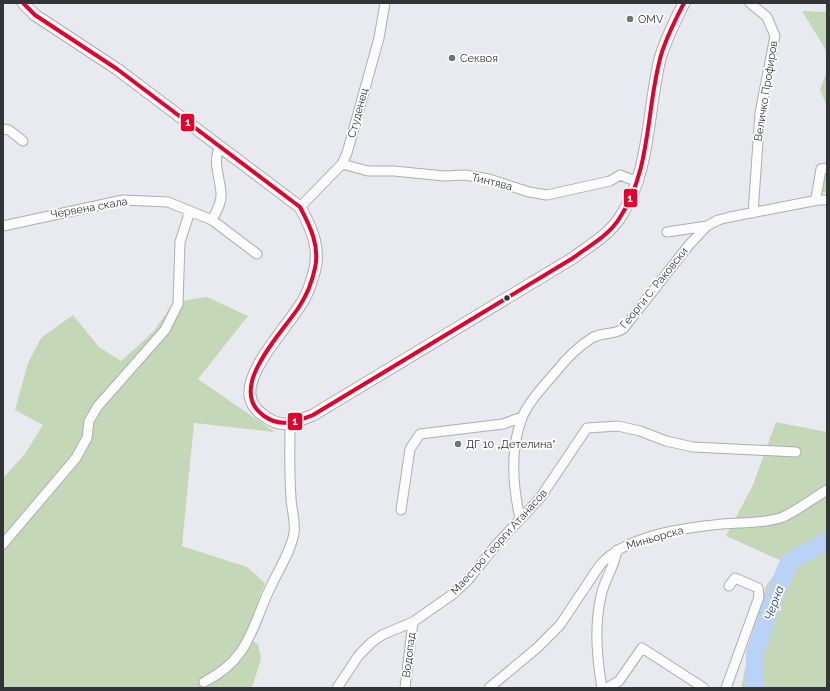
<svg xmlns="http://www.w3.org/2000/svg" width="830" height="691" viewBox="0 0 830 691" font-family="Raleway,sans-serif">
  <rect width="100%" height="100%" fill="#e9eaef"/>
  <path fill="#c4d8b8" d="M802,11l25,1v40z
    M827,71v35l-7,-16z
    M825,170h2v22h-6z
    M207,297l41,19 -50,63 77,53 -81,-9 -12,123 65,21 18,16 -20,54 13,7 3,15 -9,29h-249v-210l21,-23 19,-30 -28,-15 13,-47 13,-25 32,-23 26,32 22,14 33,-30 20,-29z
    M776,422l51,10v256h-86l13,-60 12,-42 18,-24 -58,-26 27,-51z"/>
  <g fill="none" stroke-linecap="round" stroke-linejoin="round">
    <path stroke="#b9d2f5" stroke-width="18" d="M755,688v-35l17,-51 17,-40 38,-21"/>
    <defs>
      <path id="minor" d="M750,3l17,14 8,19 -15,77 -7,100
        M3,129l6,1 14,11
        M342,164l26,7h26l50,5 21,-1 24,4 40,13 18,3 63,-14 10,-6 18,7
        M827,168l-6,1 -5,29 2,2h9
        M300,207l42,-43 5,-11 32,-115 6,-35
        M212,220c4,-8 10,-17 9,-27 -1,-16 -9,-32 -1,-47
        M3,226l120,-26 45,2 44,18 45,34
        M667,232l40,-6
        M401,510l9,-61 10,-15 83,-10 19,-7
        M520,518c-7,-31 -10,-69 2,-100 5,-14 22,-33 32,-44 11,-14 23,-27 38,-36 10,-6 21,-3 31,-9l66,-84 18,-19 11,-6 12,-3 88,-17
        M3,544l73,-86 11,-20 2,-17 9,-15 67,-76 13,-26 2,-62 10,-31
        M204,682c46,-23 47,-54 67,-96 8,-17 20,-35 23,-53 2,-13 -3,-23 -3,-36 -2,-24 -1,-49 -1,-73
        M337,688l22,-33 13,-13 10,-7 31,-13 40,-28 15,-14 28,-35 44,-47 47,-70 31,-2 22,5 26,10 27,6 103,5
        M405,688l8,-66
        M489,688l48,-40 23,-23 40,-60c26,-30 84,-37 122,-41 19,-2 39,0 58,-6 11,-3 35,-21 47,-28
        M602,688c-5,-30 -8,-61 -1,-92 3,-16 14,-30 16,-46
        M607,688l12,-7 23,-33 62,40
        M726,688l33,-91 -1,-9 -23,-10 -6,8"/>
      <path id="tertiary" d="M23,3l12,12 82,54 183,138c12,22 22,43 13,69 -2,7 -5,16 -9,23 -13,24 -57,68 -54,96 1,9 7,16 13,20 19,15 30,8 50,0l260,-157c16,-12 35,-23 46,-39 32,-47 28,-107 41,-160 5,-19 15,-38 24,-56"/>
    </defs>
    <use href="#minor" stroke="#adaeb1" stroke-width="11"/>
    <use href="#tertiary" stroke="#adaeb1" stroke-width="13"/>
    <use href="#minor" stroke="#fcfcfd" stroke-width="9"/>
    <use href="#tertiary" stroke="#fcfcfd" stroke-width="11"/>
    <defs>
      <path id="bus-1" d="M23,3l12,12 82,54 183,138c10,19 20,39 15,61 -3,14 -8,27 -16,39 -17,26 -74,82 -35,109 17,12 31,6 49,-1l260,-157c16,-12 35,-22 46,-39 32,-48 27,-107 41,-160 5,-20 15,-38 24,-56"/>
    </defs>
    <use href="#bus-1" stroke="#fff" stroke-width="7"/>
    <use href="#bus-1" stroke="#e4002b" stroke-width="4"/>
  </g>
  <g fill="#737478" stroke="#fff" stroke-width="1.5">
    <circle cx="630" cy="19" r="4"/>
    <circle cx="452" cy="58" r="4"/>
    <circle cx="458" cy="444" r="4"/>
  </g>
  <circle fill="#333438" stroke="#fff" stroke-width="1.5" cx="507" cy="298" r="3.5"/>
  <g text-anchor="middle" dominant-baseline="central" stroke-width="3.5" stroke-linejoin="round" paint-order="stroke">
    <g font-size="11" fill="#333438" stroke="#fff" text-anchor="start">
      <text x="638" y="19">OMV</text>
      <text x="460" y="58">Секвоя</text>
      <text x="466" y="444">ДГ 10 „Детелина“</text>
    </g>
    <g font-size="11" fill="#333438" stroke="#fff">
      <text transform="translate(766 91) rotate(-81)">Величко Профиров</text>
      <text transform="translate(358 113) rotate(-75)">Студенец</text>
      <text transform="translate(492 182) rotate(14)">Тинтява</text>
      <text transform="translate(89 208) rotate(-10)">Червена скала</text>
      <text transform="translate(654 288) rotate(-51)">Георги С. Раковски</text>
      <text transform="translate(655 538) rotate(-16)">Миньорска</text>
      <text transform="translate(499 542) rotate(-48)">Маестро Георги Атанасов</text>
      <text transform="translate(409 655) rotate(-83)">Водопад</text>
    </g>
    <g font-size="12" font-style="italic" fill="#173d6f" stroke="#fff">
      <text transform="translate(774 603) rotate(-70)">Черна</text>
    </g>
  </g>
  <g stroke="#fff" stroke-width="1.5">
    <rect x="180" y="113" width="15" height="19" rx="4" fill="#e4002b"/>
    <rect x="623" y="188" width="15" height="20" rx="4" fill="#e4002b"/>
    <rect x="287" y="412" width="16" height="19" rx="4" fill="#e4002b"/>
  </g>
  <g font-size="11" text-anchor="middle" font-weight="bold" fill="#fff">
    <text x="188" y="126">1</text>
    <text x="630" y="202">1</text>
    <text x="295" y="425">1</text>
  </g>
  <rect width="830" height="691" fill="none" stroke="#333438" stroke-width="8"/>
</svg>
